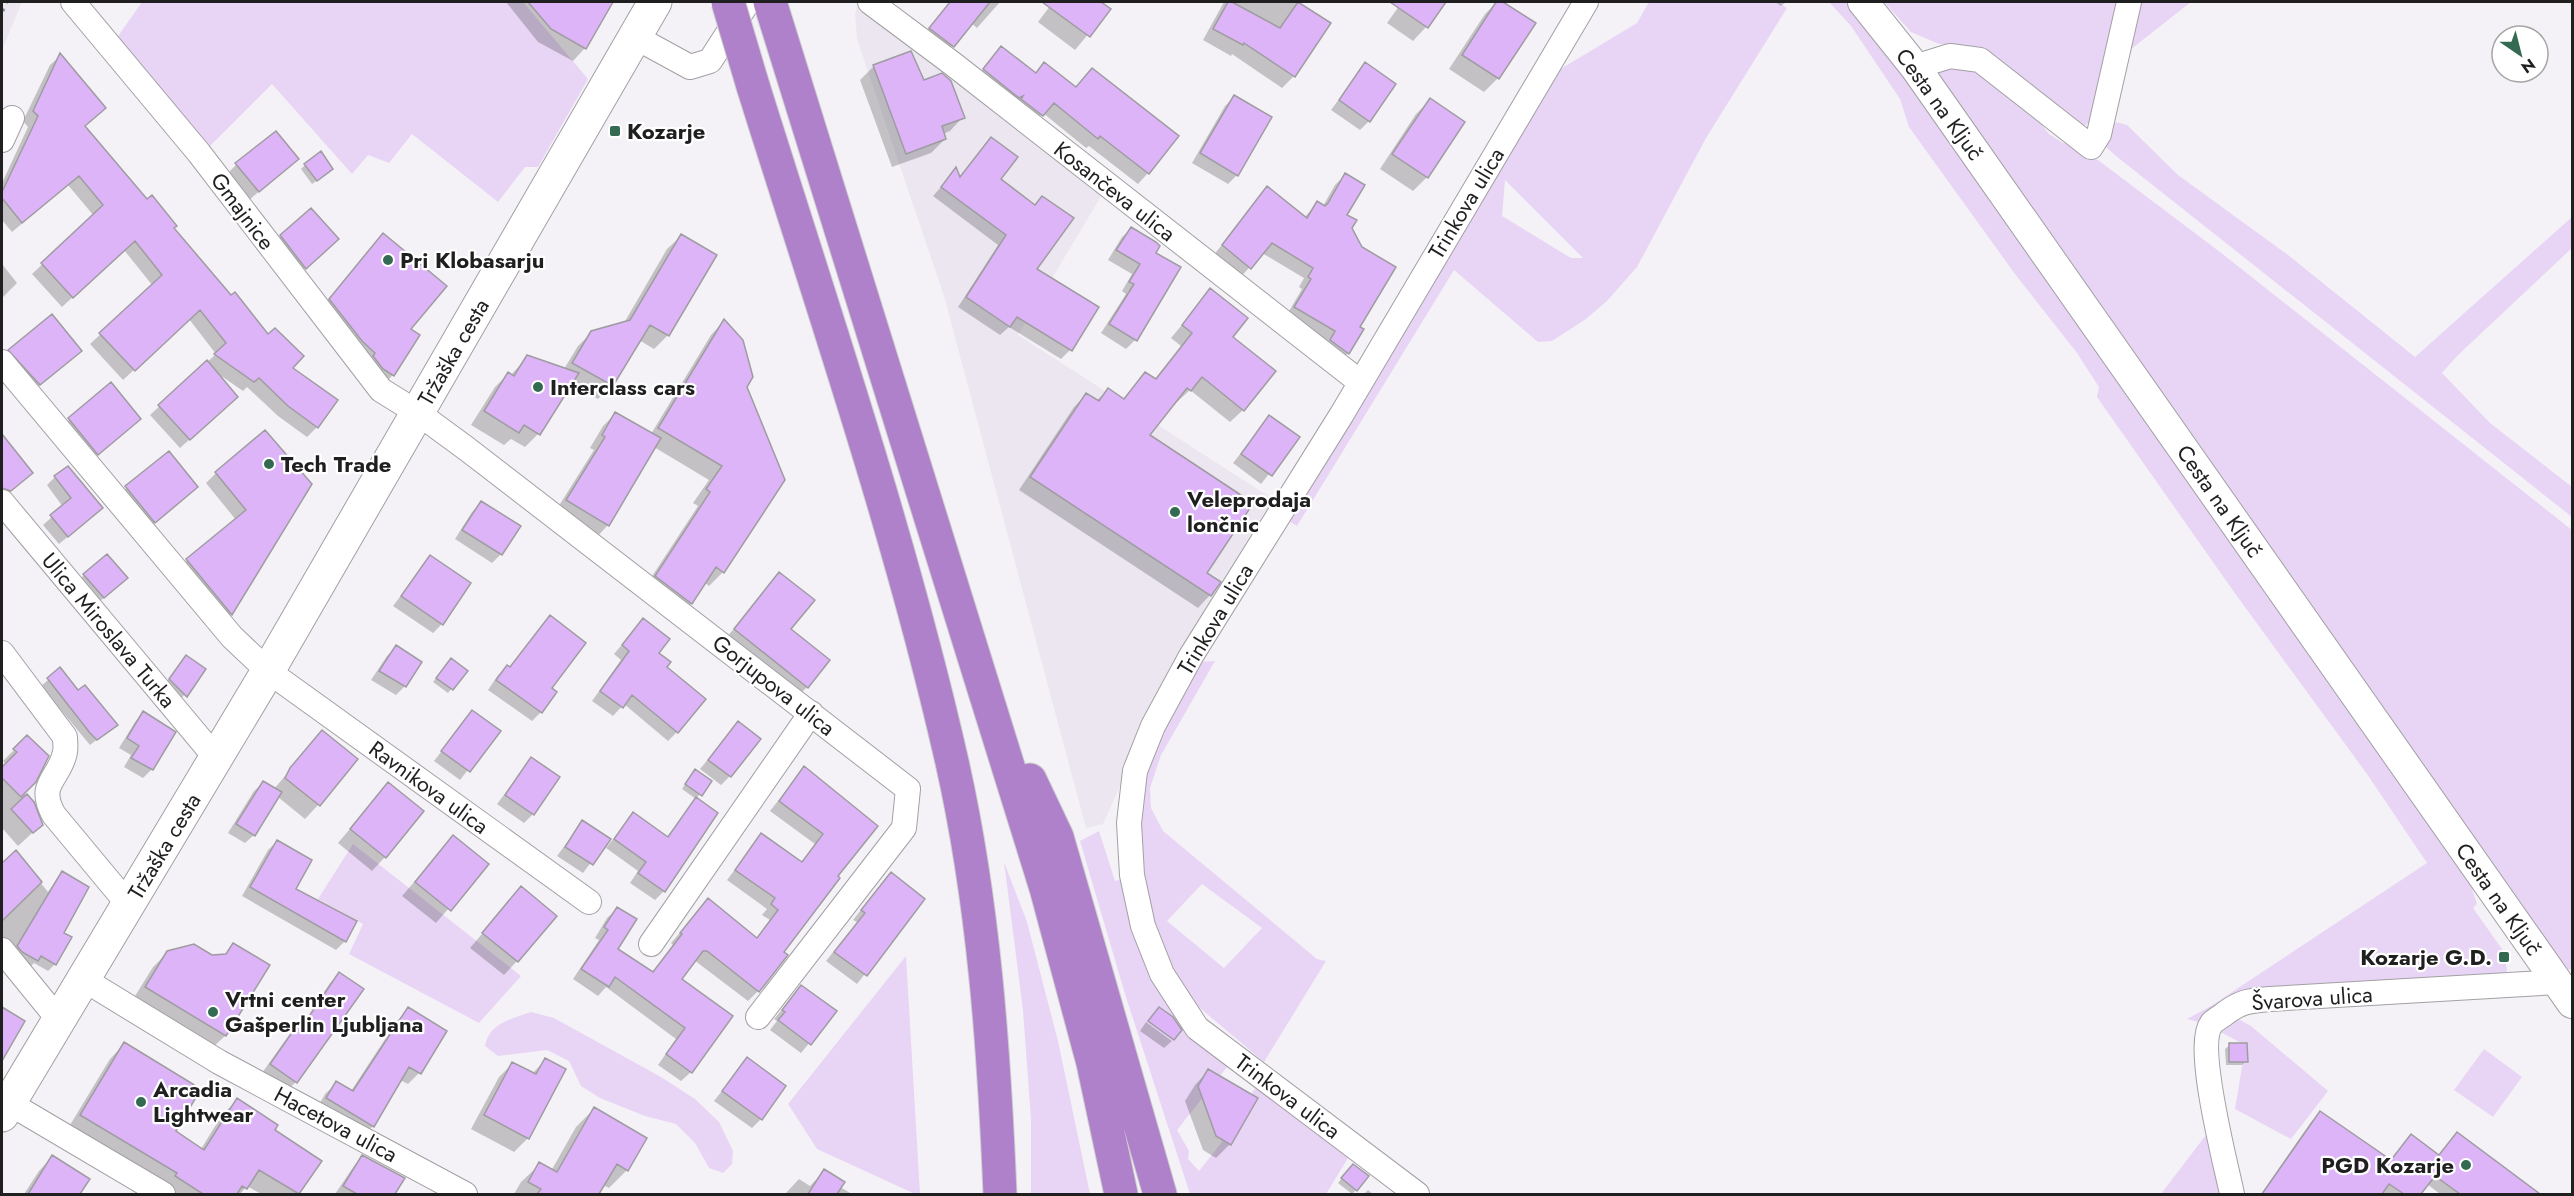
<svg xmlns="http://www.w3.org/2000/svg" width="2574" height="1196" viewBox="0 0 2574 1196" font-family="Jost,sans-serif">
  <rect width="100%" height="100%" fill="#f4f2f6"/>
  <path fill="#ece6f0" d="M2,2h20l-20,48z
    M858,2h5l240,191 -85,142 258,166 -120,206 -53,117 -17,4 -142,-532 -87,-257 -2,-25z"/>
  <path fill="#e8d5f5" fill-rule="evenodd" d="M142,2h381l65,77 -50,88h-13l-27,35 -86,-68 -23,29 -21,-8 -16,19 -80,-90 -65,65 -91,-110z
    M1649,2h128l10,6 -81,130 -69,129 -30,34 -21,18 -34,22 -14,1 -84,-72 -157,256 -10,-6 267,-447 83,-50zM1505,180l78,78h-12l-69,-42z
    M1829,2h18l83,109 541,775 6,18 -4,4 31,44 3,19 -6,6 -161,12 -134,35 -19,-5 24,-13 216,-143 -60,-89 -133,-182 -137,-195 2,-10 -22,-34 -62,-79 -106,-147 -9,-28 -49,-73z
    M1884,2h233l-25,119 -13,8 -89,-70 -31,-14 -20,-1 -28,-12z
    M2133,2h58l-70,55z
    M1944,65l26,2 69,54 10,13 14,9 19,5 138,104 352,278v438l-3,2 -15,-15 -340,-489 -271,-383 -4,-10z
    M2116,122l11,3 51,50 110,80 127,102 157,-140v31l-115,108 -15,17 48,50 82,64v30l-456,-361 -10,-9 -3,-8z
    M1215,661l-54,94 -11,33 1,20 12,23 154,128 9,2 -62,101 -76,-64 -23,-34 -15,-43 -15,-103 9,-47 16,-39 39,-70zM1202,884l60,44 -38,40 -57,-47z
    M1099,831l16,50 10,-3 91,176 11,13 -50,63 12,21 -1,8 11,12 56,-71 -3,-8 8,-8 93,66 -27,44h-136l-65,-200 -45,-153z
    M353,844l168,132 -42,47 -130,-69 14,-30 -45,-25z
    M1004,862l23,60 31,119 32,153h-59v-74l-8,-110z
    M906,956l14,238h-5l-98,-45 -29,-45z
    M531,1012l23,6 107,59 34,22 24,23 14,29 -1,13 -9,9 -14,-5 -14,-25 -19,-19 -31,-8 -45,-18 -19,-12 -12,-25 -22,-11 -49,6 -13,-10c4,-23 26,-27 46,-34z
    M2233,1016l18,10 77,65 -37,48 -56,-30 8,-48 -2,-18 -22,-12z
    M2484,1049l38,28 -29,40 -39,-27z
    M2212,1127l13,67h-64z"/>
  <path fill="#0003" d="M506,2h105l-26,46 -12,13 -35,-19z
    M951,2h7l3,2 3,-2h36l-23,26 -6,-5 -27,32 -23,-18z
    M1053,2h46l10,7 -34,41 -37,-28z
    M1224,2h72l33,21 -35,53 -12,12 -50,-34 -1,2 -28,-16z
    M1402,2h43l-19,25 -13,14 -26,-18z
    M1497,2l37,21 -36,55 -14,14 -35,-23 36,-55z
    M1775,2h11l-5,4z
    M1001,48l34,26 10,-10 103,109 -10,11 -49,-38 -3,2 -43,-35 -12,13 -58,-45z
    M60,56l24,71 206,241 27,59 -10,10 -29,-21 -31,-29 -4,4 -26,-18 10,33 -47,42 -30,-33 66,-61 -27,-35 -66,61 -33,-36 63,-58 -29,-36 -62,57 -30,-33 62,-58 -26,-31 -56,47 -10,-12v-37l26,-56 -5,-6 27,-56z
    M1365,64l4,57 -9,9 -29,-20z
    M874,66l49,16 40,35 -13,14 -7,3 2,5 -14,14 -39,14 -32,-87z
    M1234,97l3,78 -9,9 -36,-21 33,-57z
    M1430,100l-3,77 -14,14 -33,-22 36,-55z
    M991,139l8,40 35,27 8,-8 -8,72 36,80 -9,9 -52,-32 -9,8 -42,-28 40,-62 -65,-49 23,-26 3,9z
    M297,159l-48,41 -21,-27 8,-8z
    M305,165l23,8 -16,11 -11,-15z
    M1345,175v40l6,12 7,100 -10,26 -10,10 -53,-45 17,-29 -3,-2 5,-9 -42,-25 -22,25 -27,-22 54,-68 37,30 13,-15 6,3 12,-21z
    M1131,229l23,24 -19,87 -9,9 -25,-16 25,-39 -4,-3 10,-17 -24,-14 14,-23z
    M281,236l47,12 -32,28 -24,-31z
    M681,236l-13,99 -14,14 -15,-9 -28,45 -13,14 -28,-16 -32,51 -13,13 -14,-8 -7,6 -33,-20 24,-38 13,-13 3,1 17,-19 36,13 14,-23 14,-14 32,-9 43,-74z
    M371,248l38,82 -16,45 -13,12 -63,-74z
    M2,264l15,19 -15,15z
    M1211,290l20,47 12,73 -13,12 -40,-32 -13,12 -2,-1 -27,35 57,137 14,9 -9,13 -12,13 -179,-118 55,-83 12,-12 10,6 12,-11 14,10 23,-26 9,6 27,-34 -10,-8z
    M724,321l21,66 -22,185 -14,14 -5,-4 -13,22 -14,13 -34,-27 55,-84 -5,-3 16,-23 -55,-33 -46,78 -12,13 -41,-26 39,-62 -4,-2 13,-22 13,-13 35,21 60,-99z
    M9,351l62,9 -41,33 -28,-34z
    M111,385l28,34 -51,43 -28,-34z
    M1269,417l29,20 -37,47 -28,-21z
    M6,442l25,31 -29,26v-53z
    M168,453l28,34 -51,44 -28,-35z
    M216,473l94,12 -79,129 -10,10 -45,-54 60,-50 -30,-37z
    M55,477l38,39 -34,28 -16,-19 20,-18 -16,-22z
    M481,503l20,51 -9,9 -37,-24 17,-27z
    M430,557l12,67 -9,9 -40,-27z
    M780,574l9,56 18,57 -14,14 -72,-57z
    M84,575l33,12 -23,19 -18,-22z
    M550,617v71l-9,24 -9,9 -44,-31 10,-15 9,-8 2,1z
    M643,620l22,48 12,64 -9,9 -44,-37 -11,12 -21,-15 29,-41 -7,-6z
    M396,647l24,15 -16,25 -8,8 -25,-15 16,-24z
    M186,657l18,12 -27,35 -16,-15z
    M447,664l19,7 -18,22 -15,-11z
    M60,670l18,23 38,32 -26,20 -49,-59z
    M472,712l26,19 -38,49 -26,-19z
    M143,713l31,19 -22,37 -9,9 -19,-11 7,-12 -12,-7 16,-26z
    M738,723l-8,53 -9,9 -21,-16z
    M322,732l34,27 -38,46 -13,14 -27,-22 -24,38 -9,8 -17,-10 26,-42 9,-8 11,6z
    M27,737l-4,55 10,11 9,21 -24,22 -16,-18v-59l4,-5 -3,-3z
    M531,759l2,55 -9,9 -27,-19z
    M804,768l31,109 -53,75 -24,39 -10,10 -54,-41 -14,20 11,92 -10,9 -23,-16 18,-26 -70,-52 -8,9 -25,-17 26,-39 -4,-2 12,-20 10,-9 -1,40 36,24 21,-28 -2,-2 37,-43 48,39 14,-19 -8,-5 5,-6 -40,-29 34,-45 40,28 14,-19 -45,-33z
    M691,775l19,6 -14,18 -32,92 -9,9 -25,-17 8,-12 -32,-23 27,-34 33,24 30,-39 -14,-10z
    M388,784l-3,73 -13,14 -34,-28z
    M582,822l26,18 -25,33 -26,-17z
    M453,837l34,27 -51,59 -34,-27z
    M277,841l17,48 51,52 -9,9 -94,-54 26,-46z
    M16,852l32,40 14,-19v61l-7,30 -7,7 -14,-8 -4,4 -28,-25v-77z
    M882,883l41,16 -66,85 -31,-23 31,-39 -4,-2z
    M521,888l-4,73 -13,14 -34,-27z
    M234,945l34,20 -43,71 -14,13 -79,-48 21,-34 14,-14 56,3z
    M339,974l-43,108 -9,8 -25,-17 27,-38 9,-9 2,2 30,-45z
    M801,987l34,25 -34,41 -31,-23 7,-9 -3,-2z
    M2,1009l21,12 -21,37z
    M408,1009l11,64 -11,11 -8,-4 -27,46 -11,11 -46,-27 9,-16 12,-11 14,8 46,-70z
    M1146,1022l26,19 -8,7 -24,-17z
    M124,1044l50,87 27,18 21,-34 15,-15 36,30 46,32 -22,32h-36l-14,-8 -7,8h-72l-101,-64 43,-71z
    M2230,1045l16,16 -4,4h-16l-1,-16z
    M747,1059l14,60 -9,9 -38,-27z
    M545,1060l-17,78 -14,14 -43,-23 28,-52 13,-13 20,10z
    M1208,1071l22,73 -14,14 -13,-8 -18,-49 10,-16z
    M594,1109l33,61 -18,18 -6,-3 -6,9h-83l7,-12 19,-18 11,7 25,-44z
    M2320,1113l70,48 21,-25 25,26 21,-28 74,60h-91l-13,-10 -8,10h-158l50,-72z
    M52,1157l36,22 -10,15h-54l15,-23z
    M363,1157l40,22 -10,15h-58l19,-28z
    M1349,1169l7,21 -4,4 -14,-11z
    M824,1171l16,16 12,7h-67l14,-15 11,7z
    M1368,1190l5,4h-9z"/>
  <path fill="#deb4f9" stroke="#9e9ca0" stroke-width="1.5" d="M528,2h85l-27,47 -35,-20z
    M950,2h40l-36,45 -25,-19z
    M1042,2h59l10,7 -21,28z
    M1228,2h4l48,26 18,-26 33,21 -36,54 -51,-34 -1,2 -30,-16z
    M1390,2h56l-18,26z
    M1496,2h7l33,21 -37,56 -37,-24z
    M1001,46l35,27 8,-11 32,25 16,-19 87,68 -30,38 -49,-38 -2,3 -44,-36 -11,13 -22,-17 2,-3 -4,2 -36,-29z
    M911,51l13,29 18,-7 9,8 14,37 -23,8 4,13 -40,15 -33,-89z
    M60,53l46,55 -21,18 62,73 5,-4 25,31 -3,2 57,67 4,-3 33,42 7,-6 29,28 -11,12 45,32 -20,28 -30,-22 -29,-28 -5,4 -40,-28 12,-11 -26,-33 -65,61 -36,-38 63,-58 -27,-34 -62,57 -32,-35 62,-58 -24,-29 -57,47 -20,-25v-6l36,-76 -5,-5z
    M1365,62l31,22 -26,38 -31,-22z
    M1234,95l38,22 -34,59 -38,-23z
    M1430,98l35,24 -37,56 -36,-24z
    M276,131l23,28 -40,33 -24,-29z
    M991,137l27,20 -17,22 34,26 7,-9 32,22 -37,51 62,38 -27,44 -55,-34 -7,10 -44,-30 40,-62 -65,-48 15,-20 4,10z
    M321,151l12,18 -16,12 -13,-17z
    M1345,173l20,12 -18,30 10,5 -5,8 10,19 34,20 -36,60 4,2 -15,25 -19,-14 5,-9 -41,-24 17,-28 -3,-2 5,-9 -41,-25 -21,26 -29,-24 45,-59 40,32 10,-17 8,5 3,-3z
    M311,208l28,31 -33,30 -26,-34z
    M1131,227l25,15 4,4 -4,7 25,14 -44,74 -28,-17 25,-40 -5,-2 11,-18 -24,-14z
    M383,233l64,53 -36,43 9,6 -26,41 -11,-7 -10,-13 2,-3 -13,-12 -33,-42z
    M681,234l36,21 -48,81 -19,-11 -37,61 -41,-23 19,-32 39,-11z
    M1210,288l38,30 -15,19 43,34 -32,40 -42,-34 -11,14 -4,-3 -37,47 100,66v7l-43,65 14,9 -10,14 -181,-119 56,-84 13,8 9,-13 16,11 21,-27 11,7 36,-46 -10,-8z
    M52,314l30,37 -42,34 -32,-35z
    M724,319l19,21 10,37 -6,10 38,93 -61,93 -8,-6 -24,37 -37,-28 55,-84 -4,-3 16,-23 -64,-38z
    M527,355l52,18 -39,62 -16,-10 -5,8 -35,-22 24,-39 6,4z
    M207,360l31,37 -48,43 -32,-35z
    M111,382l30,37 -43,36 -30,-37z
    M615,412l46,26 -52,88 -43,-26 39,-63 -3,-2z
    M1269,415l31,22 -28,39 -31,-22z
    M265,430l47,54 -80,131 -46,-56 60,-49 -31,-38z
    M2,434l31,39 -22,18 -9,-3z
    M169,451l29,36 -43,36 -30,-37z
    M68,466l35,42 -35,29 -18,-22 21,-17 -17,-22z
    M481,501l40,25 -19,29 -40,-25z
    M107,554l21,24 -24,20 -21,-24z
    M430,555l41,28 -28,42 -42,-29z
    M779,572l36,28 -24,29 39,31 -22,28 -74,-59z
    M550,615l36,28 -34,45 5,4 -15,21 -46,-33 11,-15 3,2z
    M643,618l27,21 -11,14 12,9 -4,5 39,32 -28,34 -46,-38 -9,13 -23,-17 29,-40 -7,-6z
    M396,645l26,17 -16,25 -27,-16z
    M186,655l20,14 -19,28 -18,-18z
    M451,658l17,13 -15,19 -17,-12z
    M60,667l18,23 7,-5 33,40 -21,15 -7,-7 -43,-55z
    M472,710l29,21 -31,41 -29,-21z
    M143,711l33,21 -23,38 -22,-12 8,-12 -12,-8z
    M738,721l23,18 -30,38 -23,-17z
    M322,730l36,29 -38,47 -35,-28 5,-10z
    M27,735l22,21 -13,26 -15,15 -19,-19v-11l15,-15 -4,-3z
    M531,757l29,20 -26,38 -29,-20z
    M804,766l74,60 -40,50 2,2 -56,74 4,3 -29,37 -52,-41h-4l-21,28 51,37 -41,57 -26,-19 19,-26 -70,-51 -6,10 -28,-18 27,-39 -4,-3 13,-20 20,12 -19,30 35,23 29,-38 -2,-1 28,-35 49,40 21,-28 -7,-6 4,-6 -40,-28 26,-37 41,29 21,-28 -44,-33z
    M695,769l17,12 -10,15 -17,-12z
    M263,781l19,11 -27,44 -19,-12z
    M388,782l36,29 -38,47 -36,-29z
    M27,794l7,8 9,23 -10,8 -22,-24z
    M696,797l22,16 -53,79 -27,-19 8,-11 -32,-23 19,-27 35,25z
    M582,820l29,19 -18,26 -28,-18z
    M453,835l36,29 -38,47 -36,-29z
    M277,840l35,20 -16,29 61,32 -11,21 -96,-55z
    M16,850l26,32 -40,39v-58z
    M62,871l27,16 -25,46 8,4 -16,28 -15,-9 -3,5 -16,-9 -5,-6z
    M891,872l34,27 -58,77 -33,-24 31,-39 -4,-3z
    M521,886l36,30 -39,46 -36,-29z
    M233,943l37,22 -44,71 -81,-49 22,-36 27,-7 18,11 14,-1z
    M339,972l25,17 -67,94 -27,-19 28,-40 4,3z
    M801,985l36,26 -26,34 -33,-25 7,-8 -3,-2z
    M2,1007l23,14 -23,40z
    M408,1007l39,24 -26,43 -12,-7 -35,60 -48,-29 10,-17 17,10z
    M1159,1007l14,10 9,13 -8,10 -26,-19z
    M124,1042l77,47 -25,42 28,19 33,-52 41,27 -3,5 47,31 -23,33 -40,-24 -12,19 -5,-3 -5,8h-34l-28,-18 2,-3 -97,-58z
    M2229,1043h18l1,19h-19z
    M747,1057l39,29 -24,34 -40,-29z
    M545,1058l21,11 -37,70 -45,-24 28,-53 24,12z
    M1208,1069l50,29 -27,47 -15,-9 -18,-50z
    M594,1107l53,31 -19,33 -11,-7 -18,30h-62l4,-5 -13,-7 11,-20 18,10z
    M2320,1111l71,49 20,-26 28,21 18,-23 83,62h-80l-25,-18 -14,18h-17l-15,-10 -7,10h-120z
    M52,1155l38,24 -10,15h-52z
    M362,1155l43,23 -10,16h-38l-14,-8z
    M1353,1164l16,12 -12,15 -16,-13z
    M824,1169l21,13 -8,12h-29z"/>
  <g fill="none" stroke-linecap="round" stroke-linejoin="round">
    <defs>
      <path id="minor" d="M73,2l126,151 182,237 37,23 49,36 441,340 -4,39 -146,189
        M870,2l83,62 407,318
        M635,37l55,30 20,-6 38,-59
        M1915,67l35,-11 30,4 111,87 8,-13 30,-132
        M2,140l10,-22
        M2,362l230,275 36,34 321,231
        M2,502l214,256
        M2,653l63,84c0,5 1,11 0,15 -5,27 -29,31 -11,63l74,89
        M651,944l160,-231
        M2,950l57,70
        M83,979l136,83 246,132
        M9,1103l154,91
        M1417,1194l-220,-166 -35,-54 -19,-48 -11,-51 -3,-52 6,-52 18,-45 38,-70 151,-242 244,-412
        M2232,1194c-6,-30 -38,-149 -20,-171 3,-3 8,-6 11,-8 18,-14 25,-14 47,-16l288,-17"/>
      <path id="tertiary" d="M1863,2l52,65 657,936"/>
      <path id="secondary" d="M2,1115l266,-444 387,-669"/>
      <path id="motorway" d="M770,2l276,886 47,175 28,131
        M753,86c70,224 147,447 199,676 32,142 42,288 48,432
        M1030,780l27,57 103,357"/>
    </defs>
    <use href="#minor" stroke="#a2a0a4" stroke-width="26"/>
    <use href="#tertiary" stroke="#a2a0a4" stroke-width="32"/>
    <use href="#secondary" stroke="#a2a0a4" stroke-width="35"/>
    <use href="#motorway" stroke="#cecece" stroke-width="35"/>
    <use href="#minor" stroke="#fff" stroke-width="24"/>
    <use href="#tertiary" stroke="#fff" stroke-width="30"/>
    <use href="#secondary" stroke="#fff" stroke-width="33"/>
    <use href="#motorway" stroke="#ae81ca" stroke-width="33"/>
    <path stroke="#8a898b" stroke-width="4.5" stroke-dasharray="3 6" stroke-linecap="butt" d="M2,11l4,-9"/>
    <defs>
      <path id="motorway-bridge" d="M728,2l25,84"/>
    </defs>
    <use href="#motorway-bridge" stroke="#cecece" stroke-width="35" stroke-linecap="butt"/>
    <use href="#motorway-bridge" stroke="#ae81ca" stroke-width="33"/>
  </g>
  <g fill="#346a51" stroke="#fff" stroke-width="2">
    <rect x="609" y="125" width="12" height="12" rx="3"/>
    <circle cx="388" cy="260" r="6"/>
    <circle cx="538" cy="387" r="6"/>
    <circle cx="269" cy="464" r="6"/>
    <circle cx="1175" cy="512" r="6"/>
    <rect x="2498" y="951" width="12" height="12" rx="3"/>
    <circle cx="213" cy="1012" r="6"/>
    <circle cx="141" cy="1102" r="6"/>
    <circle cx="2466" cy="1165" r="6"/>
  </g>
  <g text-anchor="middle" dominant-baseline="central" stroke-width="4.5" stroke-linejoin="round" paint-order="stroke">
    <g font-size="22" fill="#1f1f20" stroke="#fff">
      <text transform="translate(1940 104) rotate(54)">Cesta na Ključ</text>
      <text transform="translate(1115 191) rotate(38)">Kosančeva ulica</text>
      <text transform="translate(1466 203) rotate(-59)">Trinkova ulica</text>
      <text transform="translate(243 211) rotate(53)">Gmajnice</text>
      <text transform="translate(453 352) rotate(-60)">Tržaška cesta</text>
      <text transform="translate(2220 501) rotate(55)">Cesta na Ključ</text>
      <text transform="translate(1215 619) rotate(-59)">Trinkova ulica</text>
      <text transform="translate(109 630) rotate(50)">Ulica Miroslava Turka</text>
      <text transform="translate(774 685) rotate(38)">Gorjupova ulica</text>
      <text transform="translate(429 787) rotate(36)">Ravnikova ulica</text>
      <text transform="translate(164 846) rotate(-59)">Tržaška cesta</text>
      <text transform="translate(2499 899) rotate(55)">Cesta na Ključ</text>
      <text transform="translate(2312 998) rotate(-4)">Švarova ulica</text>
      <text transform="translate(1288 1096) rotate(37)">Trinkova ulica</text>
      <text transform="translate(336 1124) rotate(28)">Hacetova ulica</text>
    </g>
    <g font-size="22" font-weight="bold" fill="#1f1f20" stroke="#fff" text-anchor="start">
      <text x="627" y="131">Kozarje</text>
      <text x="400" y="260">Pri Klobasarju</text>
      <text x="550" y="387">Interclass cars</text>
      <text x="281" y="464">Tech Trade</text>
      <text x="1187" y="499">Veleprodaja<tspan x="1187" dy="25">lončnic</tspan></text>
      <text x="2492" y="957" text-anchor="end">Kozarje G.D.</text>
      <text x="225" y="999">Vrtni center<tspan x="225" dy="25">Gašperlin Ljubljana</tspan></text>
      <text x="153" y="1089">Arcadia<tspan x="153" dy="25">Lightwear</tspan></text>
      <text x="2454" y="1165" text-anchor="end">PGD Kozarje</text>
    </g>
  </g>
  <rect width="2574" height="1196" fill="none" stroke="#1f1f20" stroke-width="6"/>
  <g transform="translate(2520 54) rotate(145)"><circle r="28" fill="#ffffff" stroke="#a5a5a6" stroke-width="1.5"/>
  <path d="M0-4.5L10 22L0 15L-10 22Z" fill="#346a51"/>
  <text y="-9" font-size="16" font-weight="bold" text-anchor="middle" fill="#1f1f20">N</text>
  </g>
</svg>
